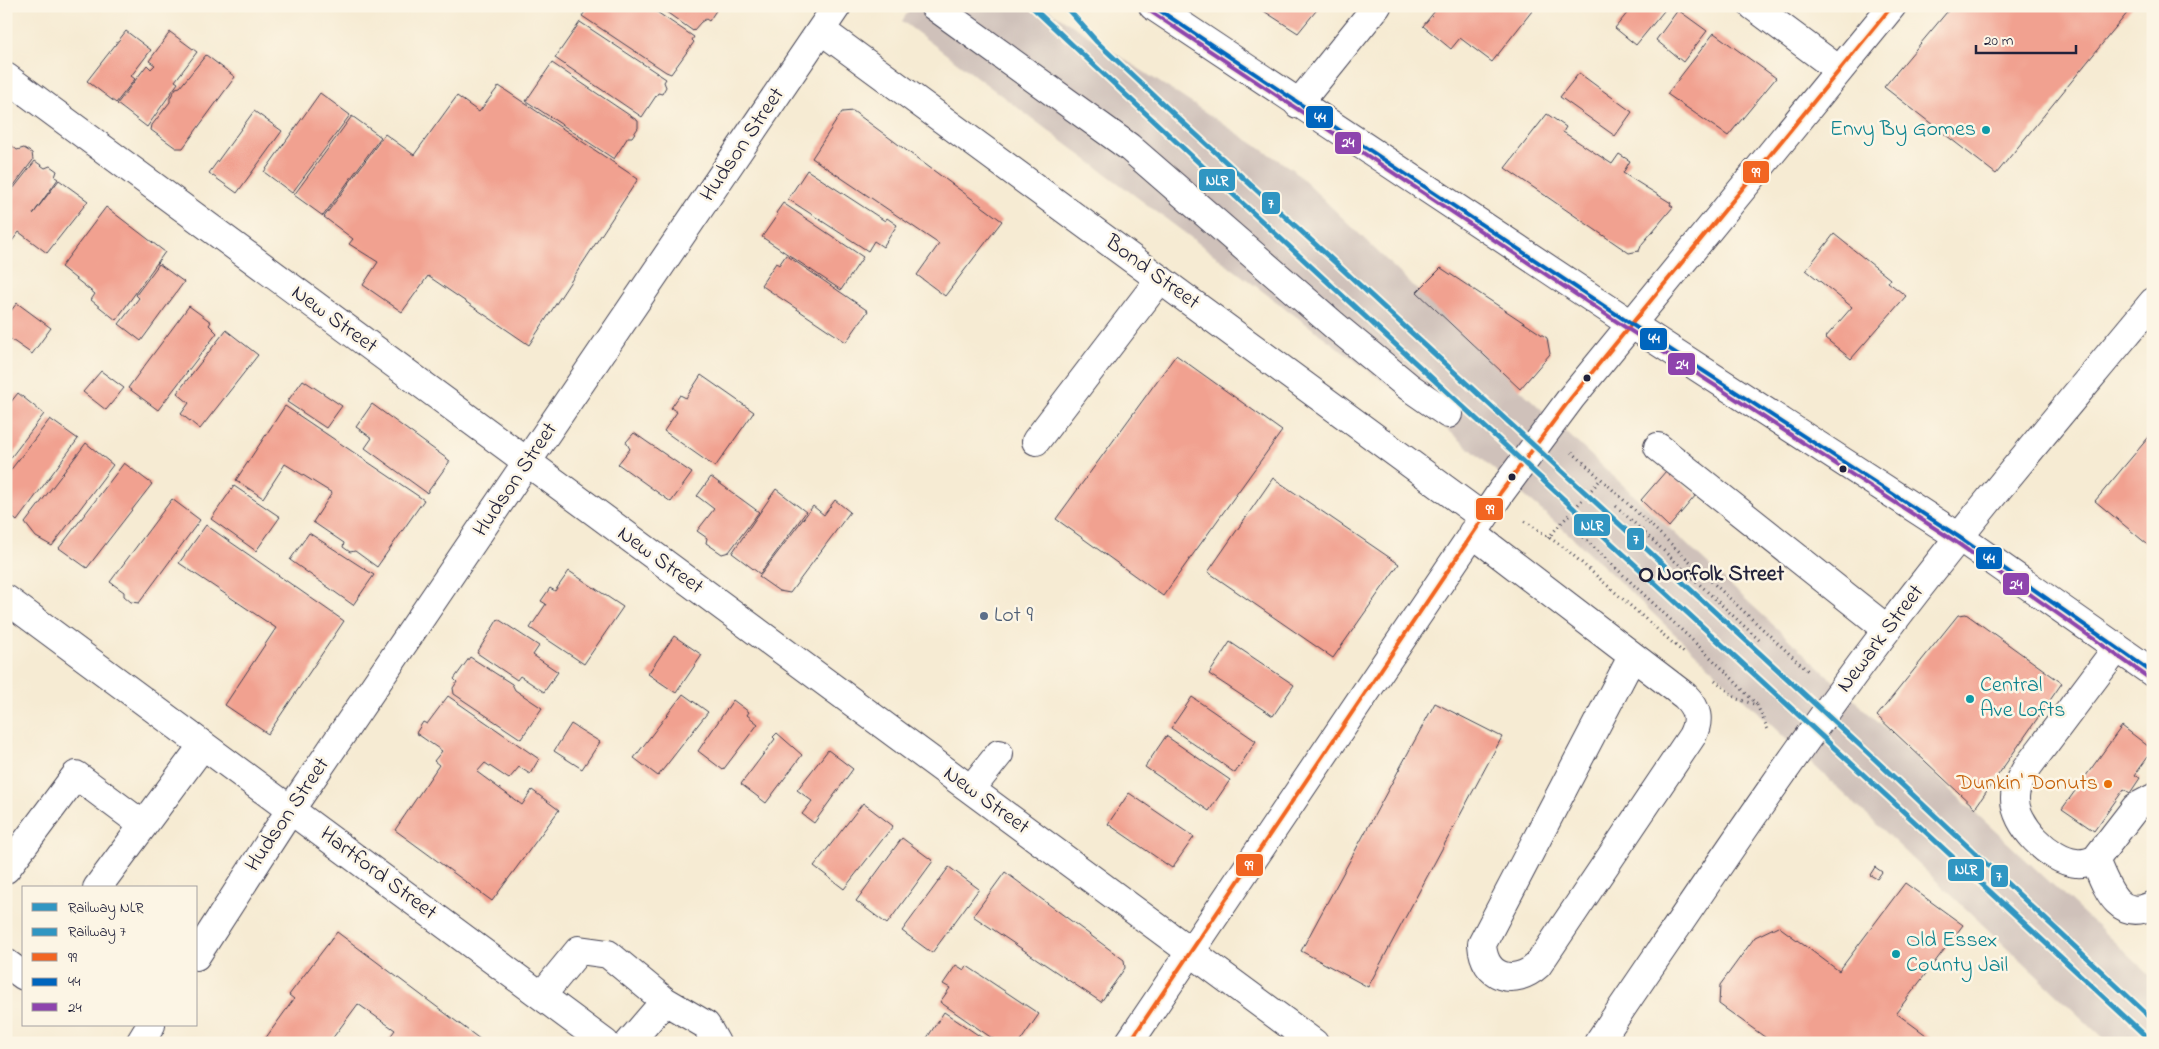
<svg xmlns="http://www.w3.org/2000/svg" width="2159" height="1049" viewBox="0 0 2159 1049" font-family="'Indie Flower',sans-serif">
  <rect width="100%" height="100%" fill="#fcf5e5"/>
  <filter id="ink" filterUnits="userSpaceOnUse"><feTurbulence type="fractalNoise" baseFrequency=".02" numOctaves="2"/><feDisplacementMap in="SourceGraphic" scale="10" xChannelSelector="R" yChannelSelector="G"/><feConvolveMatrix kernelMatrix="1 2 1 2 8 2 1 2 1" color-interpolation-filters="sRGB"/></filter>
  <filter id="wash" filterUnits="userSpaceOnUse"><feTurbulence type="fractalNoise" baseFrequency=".0096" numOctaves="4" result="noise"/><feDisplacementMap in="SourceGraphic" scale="20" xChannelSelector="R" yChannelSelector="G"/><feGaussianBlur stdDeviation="1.12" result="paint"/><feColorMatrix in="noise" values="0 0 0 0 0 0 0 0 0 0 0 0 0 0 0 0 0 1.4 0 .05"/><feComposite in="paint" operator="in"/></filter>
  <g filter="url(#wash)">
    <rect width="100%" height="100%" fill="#f6ebd3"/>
    <path fill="#cfc1ba" d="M912,6h131l249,163 234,226 627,583v65h-45l-537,-507 -118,-102 -551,-413z"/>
    <g id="blocks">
      <path fill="#f1a190" d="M589,6h59l46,31 -2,3 2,2 -23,32 -5,-2 -84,-56z
        M658,6h61l-10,15 -3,-2 -5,3 -8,9z
        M1256,6h64l-22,27z
        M1439,6h97l-44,56 -32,-24 -9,11 -28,-23z
        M1633,6h35l-32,39 -21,-17z
        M1952,6h181l-137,168 -112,-87z
        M1678,10l29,21 -24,31 -27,-22z
        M580,22l86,57 -2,3 2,5 -4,7 -4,-1 -16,24 -87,-59z
        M126,31l25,19 -20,26 4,3 -19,24 -29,-22z
        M170,32l27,20 -22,29 3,2 -31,44 -30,-23 30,-39 4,4 4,-4 -6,-4z
        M1714,33l62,45 -48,58 -61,-42z
        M206,55l29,22 -52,71h-7l-25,-18 1,-5 18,-23v-4l6,-10 4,-1z
        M552,63l86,58v7l-6,9h-4l-14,22 -88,-58z
        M1579,73l53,39 -17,24 -55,-39z
        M499,86l139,93 -109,166 -101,-69 -26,36 -39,-27 15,-23 -29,-18 4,-5 -29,-22 61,-83 29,21 43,-59 22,16z
        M320,93l30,22 -58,78 -28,-21z
        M254,111l28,20 -45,62 -28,-20z
        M853,111l149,110 -57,75 -28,-21 22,-31 -127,-86 30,-46z
        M1547,114l19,13 -3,5 49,32 7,-10 11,7 -7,12 48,30 -1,2 3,2 -31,37 -3,7 -10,2 -124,-85z
        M352,116l29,21 -58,79 -29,-21z
        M10,144l7,6 7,-2 8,5 1,7 -27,36v-47z
        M35,161l10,7 5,-2 7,5 -2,6 3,2 -25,35 26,-34 29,21 -41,52 -28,-21 -10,13 -3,-2v-45z
        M807,170l78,51 2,-3 10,7 -14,22 -9,-6 -6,10 -80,-52z
        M783,203l80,54 -22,33 -79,-53 16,-23 -2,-1z
        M106,207l59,45 -49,68 -25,-20 4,-6 -34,-27z
        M1834,234l56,45 -2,3 18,14 -55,63 -26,-21 27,-31 -46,-37z
        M786,255l82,56 -22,31 -85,-57 15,-22 3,2z
        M159,264l25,18 -43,59 -22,-17 20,-26 -3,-3z
        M1441,268l106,70 3,16 -30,35 -103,-97z
        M17,303l34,25 -19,26 -26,-18v-19z
        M189,306l22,16 -2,3 8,8 -59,77 -30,-22z
        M226,330l32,25 -58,74 -19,-15 8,-11 -12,-10z
        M1176,355l106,76 -119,165 -107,-77z
        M101,371l23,17 -18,22 -23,-18z
        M701,375l53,37 -39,55 -51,-36 13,-19 -6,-4 9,-13 6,3z
        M303,380l39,26 -16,22 -39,-26z
        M18,393l26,21 -38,50v-56z
        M372,404l78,57 -23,32 -62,-45 7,-10 -16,-11z
        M285,406l139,94 -47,67 -22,-16 -5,1 -7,-5 1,-4 -31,-21 19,-29 -47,-29 -22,34 -27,-18z
        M50,419l28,20 -61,82 -11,-9v-36z
        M2153,432v117l-58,-48z
        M634,433l58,40 -21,29 -53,-38 12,-15 -4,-7z
        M86,443l27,22 -61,81 -16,-9 -11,-14z
        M124,463l28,21 -65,84 -28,-20z
        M1666,471l30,24 -27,32 -28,-27z
        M711,477l48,35 -30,40 -7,2 -16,-11 1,-5 -10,-7 17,-22 -17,-13z
        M1273,478l126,86 -66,94 -125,-86z
        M234,486l46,31 -24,34 -45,-32z
        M776,489l30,23 -46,62 -28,-21z
        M172,499l28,21 -61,83 -8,-1 -7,-6v-4l-14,-10z
        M835,500l15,12 -60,81 -11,-2 -20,-14 54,-71 11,9z
        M206,525l138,96 -76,113 -43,-29 51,-77 -97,-65z
        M309,533l65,42 -21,30 -63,-45z
        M569,571l54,36 -39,57 -54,-36 16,-24 -5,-3 9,-13 5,3z
        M1966,614l96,69 -87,125 -98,-92 81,-101z
        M498,619l41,27 -6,9 25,17 -14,20 -24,-16 -3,4 -40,-27z
        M674,636l28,19 -26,38 -28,-19z
        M1230,642l64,43 -21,31 -64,-42z
        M470,657l42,27 3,6 27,18 -21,31 -67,-45 -1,-6 4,-6 -3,-3z
        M683,694l25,18 -50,64 -24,-18z
        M448,696l91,63 -9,15 -11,-7 -10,12 -24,-16 -8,9 45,33 10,-15 27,20 -67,91 -97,-71 44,-65 -5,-4 8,-10 -26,-18 7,-11 4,2z
        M1192,697l64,44 -21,32 -64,-45z
        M733,700l16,12 -2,3 11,9 -35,46 -25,-19z
        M1435,703l67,34 -134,250 -67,-36z
        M571,724l29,18 -18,27 -28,-18z
        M2122,726l31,24 -18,25 5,3 -10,15 -6,-4 -30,42 -32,-22z
        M777,733l25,22 -36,48 -25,-19 34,-45 -2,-2z
        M1166,736l64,44 -21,31 -64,-44z
        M828,750l25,19 -39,54 -12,-9 10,-13 -15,-11z
        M1129,793l65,44 -22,31 -64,-44z
        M863,803l30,23 -49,63 -30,-23z
        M902,838l31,23 -46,63 -31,-23z
        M949,867l30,22 -47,64 -30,-22z
        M1875,867l7,5 -5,7 -7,-4z
        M1005,872l119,88 1,8 -24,34 -128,-86z
        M1905,883l58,42 -67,88 41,30h-164l-54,-39 1,-19 35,-48 23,-11 61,45z
        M337,932l148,111h-89l-7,-5 6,-8 -37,-26 -29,39h-67l32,-44 -5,-4z
        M956,965l8,5 3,-4 72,48 -20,29h-20l-59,-41 10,-14 -7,-4z
        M944,1012l46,31h-62l-3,-2z"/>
    </g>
  </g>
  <g filter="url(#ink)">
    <use href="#blocks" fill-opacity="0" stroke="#424052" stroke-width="1"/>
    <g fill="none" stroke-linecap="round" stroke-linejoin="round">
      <defs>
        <path id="minor" d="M934,6l195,141 205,178 75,62 39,27
          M1753,6l86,64
          M821,30l662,487
          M6,77l1308,966
          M1298,104l79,-98
          M1036,441l124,-162
          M1658,447l229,182
          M1472,533l213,163c13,13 15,24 7,40l-154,229c-24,22 -54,13 -56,-21l150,-287
          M6,599l599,444
          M2117,648l-91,121c-5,9 -11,18 -11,29 -1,26 35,63 61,65 6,1 13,-1 19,-3l41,-53 17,-9
          M971,789l28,-35
          M2095,860c11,25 22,63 58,45
          M6,869l70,-94 67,50
          M97,888l106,-143
          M196,956l95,-147 546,-803
          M6,963l18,13
          M542,995l37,-45 29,4 57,47
          M140,1043l11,-18
          M629,1043l36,-42 41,24 10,18
          M1598,1043c95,-139 187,-279 288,-412 85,-113 177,-220 267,-329"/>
        <path id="major" d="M1153,6l478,318 328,213 194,136
          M1129,1043l372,-551 70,-94 321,-392"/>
      </defs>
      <use href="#minor" stroke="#424052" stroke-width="30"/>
      <use href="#major" stroke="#424052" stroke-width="30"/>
      <path stroke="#424052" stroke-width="3" stroke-dasharray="1 4" stroke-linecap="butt" d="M1572,452l237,220
        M1616,506l143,134
        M1525,521l41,28 118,104
        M1583,537l143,135 31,33
        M1548,538l53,-59
        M1692,577l7,-6
        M1715,680l22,19 20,6 12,27"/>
      <use href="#minor" stroke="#fff" stroke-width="28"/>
      <use href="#major" stroke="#fff" stroke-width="28"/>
      <defs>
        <path id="bus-1" d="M1129,1043l372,-551 70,-94 321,-392"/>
        <path id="bus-2" d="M1153,6l478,318 328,213 194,136"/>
        <path id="bus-3" d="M1150,11l478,318 328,213 193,136"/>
      </defs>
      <use href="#bus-1" stroke="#fcf5e5" stroke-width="8"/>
      <use href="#bus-2" stroke="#fcf5e5" stroke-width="8"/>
      <use href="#bus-3" stroke="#fcf5e5" stroke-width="8"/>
      <use href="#bus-1" stroke="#f26522" stroke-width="4"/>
      <use href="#bus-2" stroke="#0065bd" stroke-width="4"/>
      <use href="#bus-3" stroke="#8e44ad" stroke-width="4"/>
      <defs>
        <path id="rail-1" d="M1031,6c371,349 750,689 1122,1037"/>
        <path id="rail-2" d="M1065,6l32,36 80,75 689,634 287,269"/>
      </defs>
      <use href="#rail-1" stroke="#fcf5e5" stroke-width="9"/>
      <use href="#rail-2" stroke="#fcf5e5" stroke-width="9"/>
      <use href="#rail-1" stroke="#3096c2" stroke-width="5"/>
      <use href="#rail-2" stroke="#3096c2" stroke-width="5"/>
    </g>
  </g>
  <g fill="#0f9aa8" stroke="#fcf5e5" stroke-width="2">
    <circle cx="1986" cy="130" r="5"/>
    <circle cx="1970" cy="699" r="5"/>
    <circle cx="1896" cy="954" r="5"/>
  </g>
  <g fill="#22223b" stroke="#fcf5e5" stroke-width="2">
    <circle cx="1587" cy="378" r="4.5"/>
    <circle cx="1843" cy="469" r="4.5"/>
    <circle cx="1512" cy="477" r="4.5"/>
  </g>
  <circle fill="#fcf5e5" stroke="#22223b" stroke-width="2.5" cx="1646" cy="575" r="6"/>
  <circle fill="#5c6f8a" stroke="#fcf5e5" stroke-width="2" cx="984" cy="616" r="5"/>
  <circle fill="#e8710a" stroke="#fcf5e5" stroke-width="2" cx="2108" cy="784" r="5"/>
  <g text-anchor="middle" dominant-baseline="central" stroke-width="5" stroke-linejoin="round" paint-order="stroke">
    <g font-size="22" fill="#0d838f" stroke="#fcf5e5" text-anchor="start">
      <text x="1976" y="130" text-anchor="end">Envy By Gomes</text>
      <text x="1980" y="686">Central<tspan x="1980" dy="25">Ave Lofts</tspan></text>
      <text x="1906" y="941">Old Essex<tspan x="1906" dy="25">County Jail</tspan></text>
    </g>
    <g font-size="22" fill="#22223b" stroke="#fcf5e5">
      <text transform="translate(743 145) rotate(-56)">Hudson Street</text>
      <text transform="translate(1152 273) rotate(36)">Bond Street</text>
      <text transform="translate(334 320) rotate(36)">New Street</text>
      <text transform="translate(516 480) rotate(-56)">Hudson Street</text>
      <text transform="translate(660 561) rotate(36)">New Street</text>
      <text transform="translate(1881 639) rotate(-53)">Newark Street</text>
      <text transform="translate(986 801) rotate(36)">New Street</text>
      <text transform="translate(288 815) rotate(-56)">Hudson Street</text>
      <text transform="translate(378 874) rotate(37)">Hartford Street</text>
    </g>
    <g font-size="22" font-weight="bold" fill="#22223b" stroke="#fcf5e5" text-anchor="start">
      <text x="1657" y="575">Norfolk Street</text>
    </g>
    <g font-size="22" fill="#4e5e75" stroke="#fcf5e5" text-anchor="start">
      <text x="994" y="616">Lot 9</text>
    </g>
    <g font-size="22" fill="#c56008" stroke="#fcf5e5" text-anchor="end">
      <text x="2098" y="784">Dunkin' Donuts</text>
    </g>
  </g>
  <g stroke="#fcf5e5" stroke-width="2">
    <rect x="1305" y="105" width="29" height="24" rx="5" fill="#0065bd"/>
    <rect x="1334" y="131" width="28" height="24" rx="5" fill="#8e44ad"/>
    <rect x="1742" y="160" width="28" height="24" rx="5" fill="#f26522"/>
    <rect x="1198" y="168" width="38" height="24" rx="5" fill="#3096c2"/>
    <rect x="1261" y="191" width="20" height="24" rx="5" fill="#3096c2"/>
    <rect x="1639" y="327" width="29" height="24" rx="5" fill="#0065bd"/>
    <rect x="1667" y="352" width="29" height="24" rx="5" fill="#8e44ad"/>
    <rect x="1475" y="497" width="29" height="24" rx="5" fill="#f26522"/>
    <rect x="1573" y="513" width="38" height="24" rx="5" fill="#3096c2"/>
    <rect x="1626" y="527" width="19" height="24" rx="5" fill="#3096c2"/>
    <rect x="1975" y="546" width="28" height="24" rx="5" fill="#0065bd"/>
    <rect x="2002" y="572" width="28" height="24" rx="5" fill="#8e44ad"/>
    <rect x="1235" y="853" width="29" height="24" rx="5" fill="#f26522"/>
    <rect x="1947" y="858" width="38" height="24" rx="5" fill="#3096c2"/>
    <rect x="1990" y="864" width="19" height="24" rx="5" fill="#3096c2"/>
  </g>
  <g font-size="14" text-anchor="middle" font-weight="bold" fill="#fff">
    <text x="1320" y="122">44</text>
    <text x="1348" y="147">24</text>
    <text x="1756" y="177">99</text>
    <text x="1217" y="185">NLR</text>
    <text x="1271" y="208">7</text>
    <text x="1654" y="343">44</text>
    <text x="1682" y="369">24</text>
    <text x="1490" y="514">99</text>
    <text x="1592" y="530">NLR</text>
    <text x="1636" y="544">7</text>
    <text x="1989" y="563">44</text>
    <text x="2016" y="589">24</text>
    <text x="1249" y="870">99</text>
    <text x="1966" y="874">NLR</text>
    <text x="1999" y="881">7</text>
  </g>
  <rect width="2159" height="1049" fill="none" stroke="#fcf5e5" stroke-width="25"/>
  <rect x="22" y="886" width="175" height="140" fill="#fcf5e5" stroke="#a5a1a1"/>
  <rect x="32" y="903" width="25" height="8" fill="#3096c2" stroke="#a5a1a1"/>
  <text x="68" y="912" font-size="15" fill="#22223b">Railway NLR</text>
  <rect x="32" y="928" width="25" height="8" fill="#3096c2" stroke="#a5a1a1"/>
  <text x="68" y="936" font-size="15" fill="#22223b">Railway 7</text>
  <rect x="32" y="953" width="25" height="8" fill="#f26522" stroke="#a5a1a1"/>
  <text x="68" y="962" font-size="15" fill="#22223b">99</text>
  <rect x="32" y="978" width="25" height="8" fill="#0065bd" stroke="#a5a1a1"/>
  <text x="68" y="986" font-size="15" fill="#22223b">44</text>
  <rect x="32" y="1003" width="25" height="8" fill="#8e44ad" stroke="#a5a1a1"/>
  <text x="68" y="1012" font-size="15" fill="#22223b">24</text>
  <path d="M1976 45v8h100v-8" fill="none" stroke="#22223b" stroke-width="2.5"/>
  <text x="1984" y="45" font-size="15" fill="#22223b" stroke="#fcf5e5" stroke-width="4" paint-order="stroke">20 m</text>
</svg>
